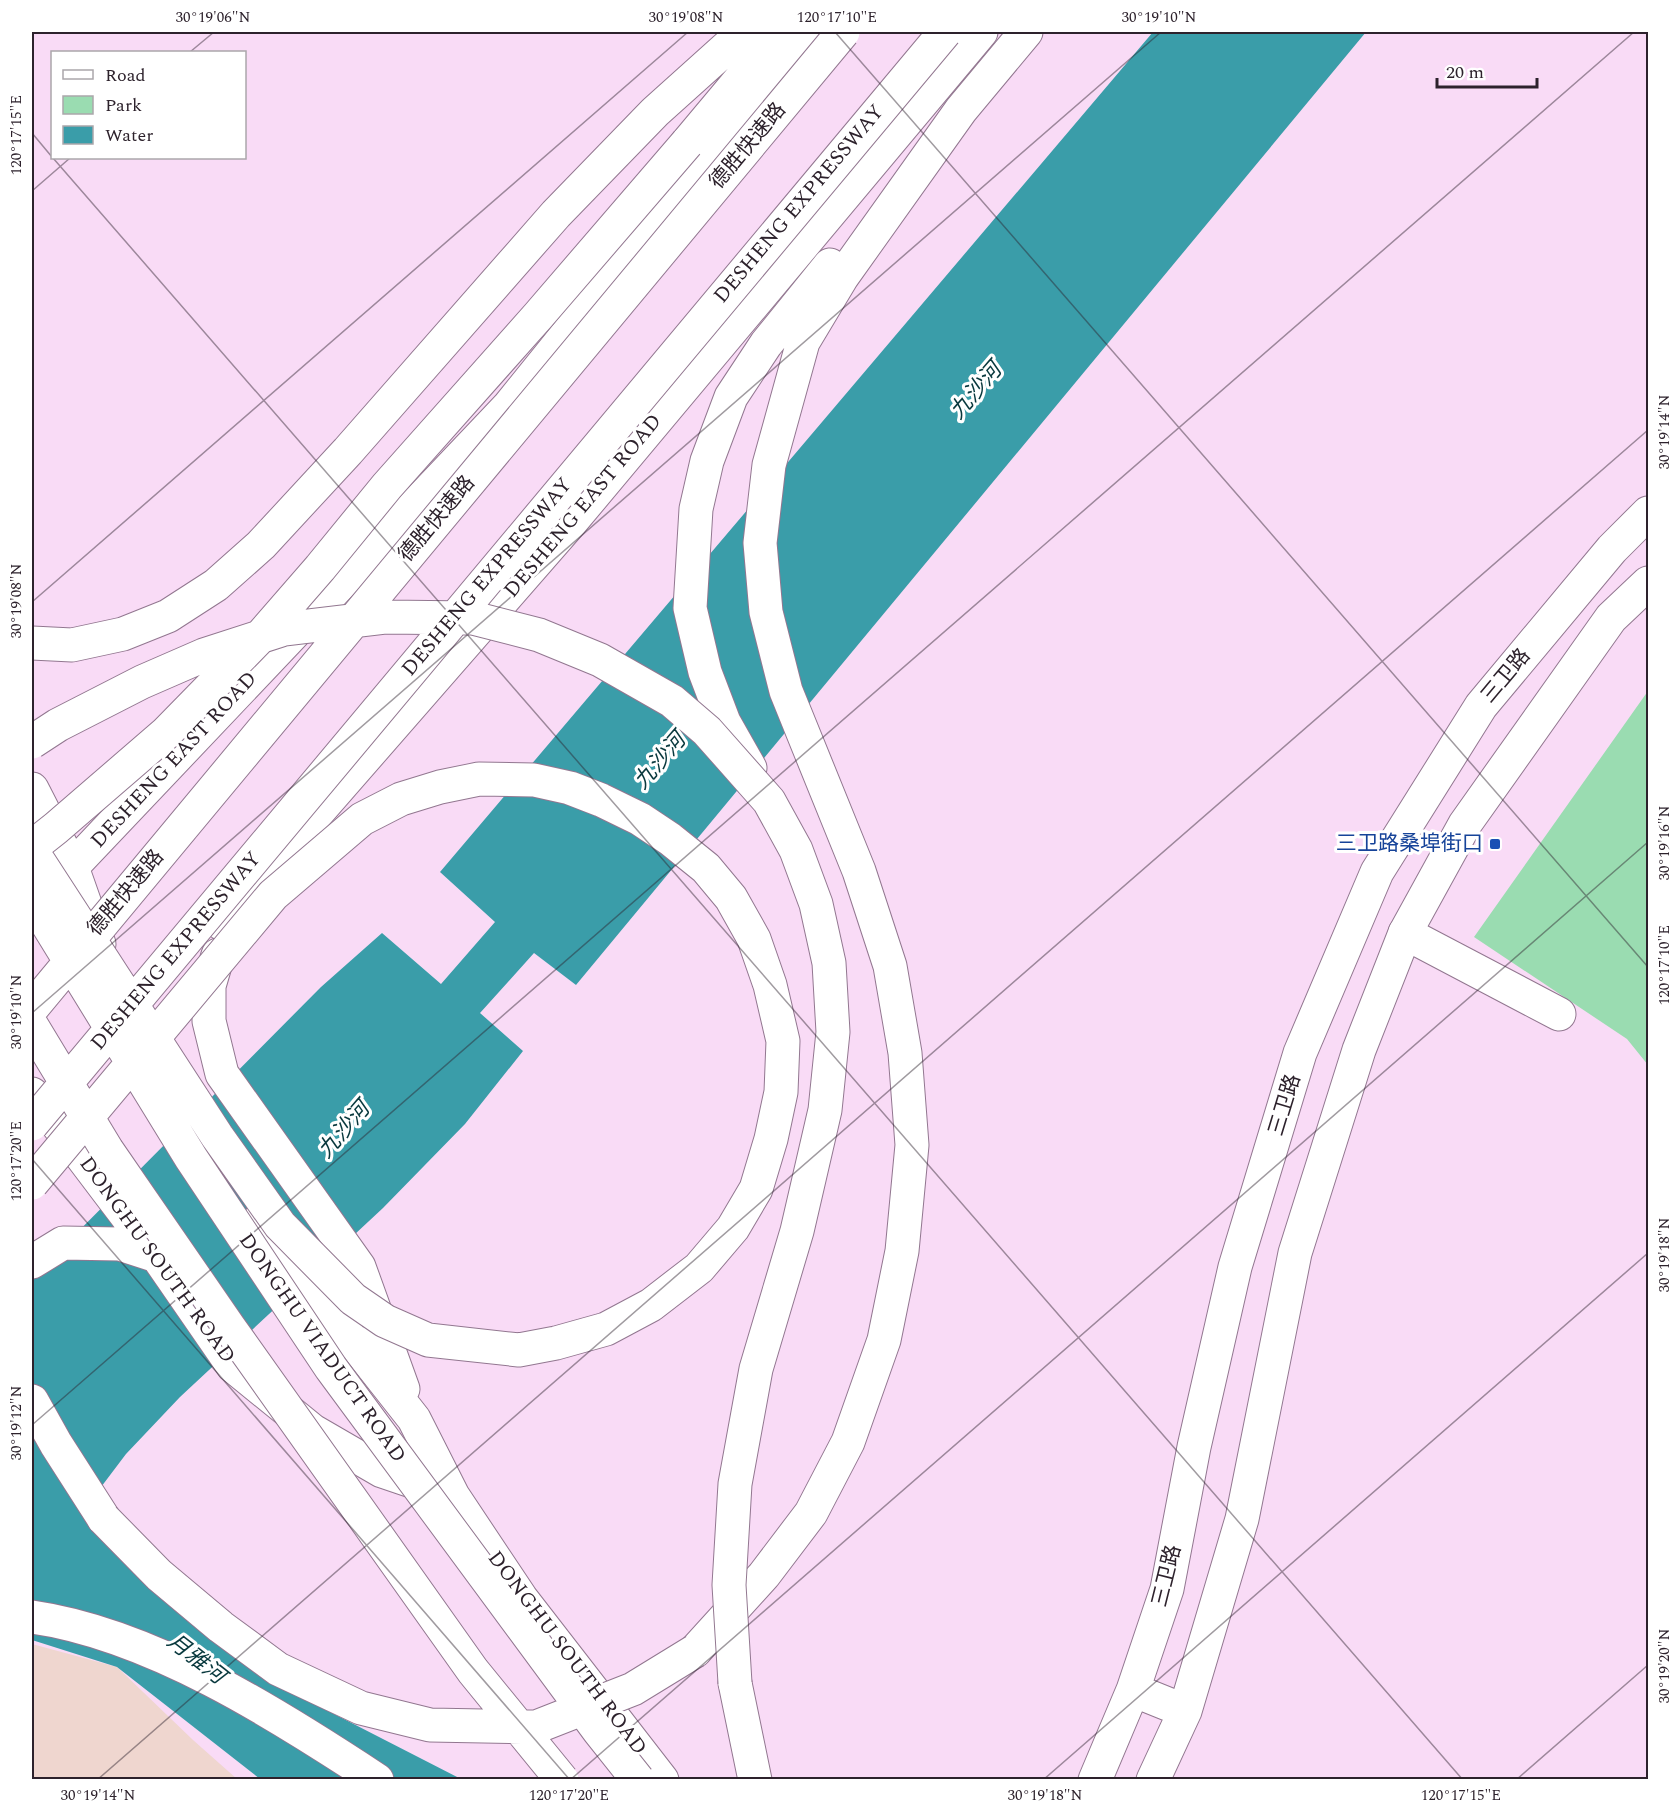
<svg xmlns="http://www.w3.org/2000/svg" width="1680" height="1811" viewBox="0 0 1680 1811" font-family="Spectral,'Noto Sans SC',serif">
  <rect width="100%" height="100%" fill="#f9dbf6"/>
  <path fill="#efd6cf" d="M32,1644l85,23 76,73 44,39h-205z"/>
  <path fill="#9adcb1" d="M1648,691v374l-21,-26 -153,-102z"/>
  <path fill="#3a9da9" d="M1153,32h213l-790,953 -42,-32 -54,60 43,38 -58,73 -82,84 -203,189 -54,57 -34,45 166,176 203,104h-201l-143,-112 -85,-27v-362l289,-291 61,-54 59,51 54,-62 -55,-50z"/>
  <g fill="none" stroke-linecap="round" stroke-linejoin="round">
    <defs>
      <path id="minor" d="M1405,933l154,81"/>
      <path id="major" d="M32,789l40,78 27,77
        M39,910l33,-43 437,-461 302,-374
        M221,923l350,-401 410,-490
        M218,955l-9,31v35l13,53 137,193 44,122
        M32,1094l16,18 109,144 76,110 80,65 69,40 50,17
        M260,1219l58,78 96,122 39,77 68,102 141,182
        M32,1262l31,-19 57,1 37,12
        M1133,1690l52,21
        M1095,1780l38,-90 34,-101 27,-142 41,-180 65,-214 77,-181 104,-166 131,-157 36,-36
        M1153,1780l32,-69 57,-192 53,-266 64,-203 46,-117 60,-109 146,-206 37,-35"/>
      <path id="highway" d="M687,143l93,-111
        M32,643l40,2 51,-11 45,-18 48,-31 45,-40 87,-94 208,-237 99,-102 89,-80
        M750,768l-26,-46 -19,-50 -15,-64 6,-99 11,-48 24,-64 35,-53 64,-79
        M32,1401l24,43 48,75
        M32,1617c119,17 245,97 345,163
        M695,1651l69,-76 47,-62 37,-71 36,-102 18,-89 10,-106 -7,-92 -15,-87 -31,-95 -73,-180 -20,-79 -6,-69 9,-78 34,-123 39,-65 119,-167 65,-78
        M735,1683l20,97"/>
    </defs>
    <use href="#minor" stroke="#927790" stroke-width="35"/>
    <use href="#major" stroke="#927790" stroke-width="35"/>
    <use href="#highway" stroke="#927790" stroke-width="35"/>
    <use href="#minor" stroke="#fff" stroke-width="33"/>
    <use href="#major" stroke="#fff" stroke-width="33"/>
    <use href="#highway" stroke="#fff" stroke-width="33"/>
    <defs>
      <path id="highway-bridge" d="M32,742l26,-17 84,-43 62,-27 80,-26 101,-12 88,1 66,17 61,25 72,41 35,30 62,70 27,49 20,54 13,59 4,69 -8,78 -28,121 -41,138 -21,115 -6,101 6,98
        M32,847l24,-19 110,-95 94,-96 60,-69 67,-82 151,-170 149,-173
        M32,851l185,285 63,89 73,74 32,22 43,19 91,10 37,-7 50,-14 45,-24 48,-37 34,-40 23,-39 15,-50 10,-47 2,-51 -13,-56 -16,-46 -23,-41 -25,-30 -36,-29 -30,-20 -39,-19 -31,-12 -36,-8 -55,-1 -39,8 -39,12 -39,20 -89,76 -241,288
        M32,899l159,259 140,210 268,363 39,49
        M32,1008l811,-976
        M32,1026l75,124 122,177 244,344 89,109
        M32,1124l913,-1092
        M104,1519l55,56 62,52 57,42 83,39 69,17 106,2 97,-38 62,-38"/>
    </defs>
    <use href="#highway-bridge" stroke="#927790" stroke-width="35" stroke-linecap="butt"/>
    <use href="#highway-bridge" stroke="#fff" stroke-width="33"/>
  </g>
  <path fill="none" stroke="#2d222c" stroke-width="1.5" stroke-opacity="0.45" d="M835,32l813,935M190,52l24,-20M32,133l20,24M53,158l1410,1622M32,191l38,-33M32,602l656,-570M32,1013l1129,-981M32,1159l538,621M32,1425l1602,-1393M97,1780l1551,-1350M570,1780l1078,-938M1043,1780l605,-527M1516,1780l132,-115"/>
  <rect fill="#1a4fb4" stroke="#fff" stroke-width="2" x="1489" y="838" width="12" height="12" rx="3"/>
  <g text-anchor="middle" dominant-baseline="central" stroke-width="6" stroke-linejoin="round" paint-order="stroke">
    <g font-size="21" fill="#2d222c" stroke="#fff">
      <text transform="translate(748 146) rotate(-50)">德胜快速路</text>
      <text transform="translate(799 204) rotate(-50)">DESHENG EXPRESSWAY</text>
      <text transform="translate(583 506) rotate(-50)">DESHENG EAST ROAD</text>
      <text transform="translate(437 519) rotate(-50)">德胜快速路</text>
      <text transform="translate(487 577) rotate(-50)">DESHENG EXPRESSWAY</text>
      <text transform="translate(1506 676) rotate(-50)">三卫路</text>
      <text transform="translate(174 760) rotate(-47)">DESHENG EAST ROAD</text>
      <text transform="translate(126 893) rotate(-50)">德胜快速路</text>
      <text transform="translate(176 951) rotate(-50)">DESHENG EXPRESSWAY</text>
      <text transform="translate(1285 1105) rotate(-73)">三卫路</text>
      <text transform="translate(157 1260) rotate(54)">DONGHU SOUTH ROAD</text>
      <text transform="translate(322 1348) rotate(55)">DONGHU VIADUCT ROAD</text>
      <text transform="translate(1167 1576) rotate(-76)">三卫路</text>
      <text transform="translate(567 1653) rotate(53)">DONGHU SOUTH ROAD</text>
    </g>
    <g font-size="21" fill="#164399" stroke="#fff" text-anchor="end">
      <text x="1483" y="844">三卫路桑埠街口</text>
    </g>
    <g font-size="22" font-style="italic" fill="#08383d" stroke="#fff">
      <text transform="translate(976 391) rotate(-49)">九沙河</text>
      <text transform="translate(660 761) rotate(-49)">九沙河</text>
      <text transform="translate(344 1130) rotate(-49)">九沙河</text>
      <text transform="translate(196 1659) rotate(38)">月雅河</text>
    </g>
  </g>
  <rect width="1680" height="1811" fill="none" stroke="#ffffff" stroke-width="66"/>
  <rect x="51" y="51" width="195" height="108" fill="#ffffff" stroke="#aba7ab" stroke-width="1.5"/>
  <rect x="63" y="70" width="30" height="9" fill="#ffffff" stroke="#aba7ab" stroke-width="1.5"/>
  <text x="105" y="81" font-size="18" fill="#2d222c">Road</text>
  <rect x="63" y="96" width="30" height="18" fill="#9adcb1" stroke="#aba7ab" stroke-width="1.5"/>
  <text x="105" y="111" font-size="18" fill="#2d222c">Park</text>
  <rect x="63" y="126" width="30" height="18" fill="#3a9da9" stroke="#aba7ab" stroke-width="1.5"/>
  <text x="105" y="141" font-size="18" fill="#2d222c">Water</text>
  <path d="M1437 78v9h100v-9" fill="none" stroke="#2d222c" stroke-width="3"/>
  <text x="1446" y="78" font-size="18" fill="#2d222c" stroke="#ffffff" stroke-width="4.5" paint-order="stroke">20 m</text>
  <rect x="33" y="33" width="1614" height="1745" fill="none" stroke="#2d222c" stroke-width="2"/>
  <g font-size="15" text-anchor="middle" fill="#2d222c">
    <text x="213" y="22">30°19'06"N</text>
    <text x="686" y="22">30°19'08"N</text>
    <text x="837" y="22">120°17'10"E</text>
    <text x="1159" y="22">30°19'10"N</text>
    <text transform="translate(16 135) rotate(-90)" y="5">120°17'15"E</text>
    <text transform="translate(1664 432) rotate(-90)" y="5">30°19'14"N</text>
    <text transform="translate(16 601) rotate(-90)" y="5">30°19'08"N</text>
    <text transform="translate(1664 843) rotate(-90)" y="5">30°19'16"N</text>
    <text transform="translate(1664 965) rotate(-90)" y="5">120°17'10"E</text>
    <text transform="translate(16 1012) rotate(-90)" y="5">30°19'10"N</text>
    <text transform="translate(16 1161) rotate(-90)" y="5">120°17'20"E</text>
    <text transform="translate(1664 1255) rotate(-90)" y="5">30°19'18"N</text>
    <text transform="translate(16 1423) rotate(-90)" y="5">30°19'12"N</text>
    <text transform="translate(1664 1666) rotate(-90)" y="5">30°19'20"N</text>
    <text x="98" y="1800">30°19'14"N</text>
    <text x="569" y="1800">120°17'20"E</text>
    <text x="1045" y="1800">30°19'18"N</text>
    <text x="1461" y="1800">120°17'15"E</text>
  </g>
</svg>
